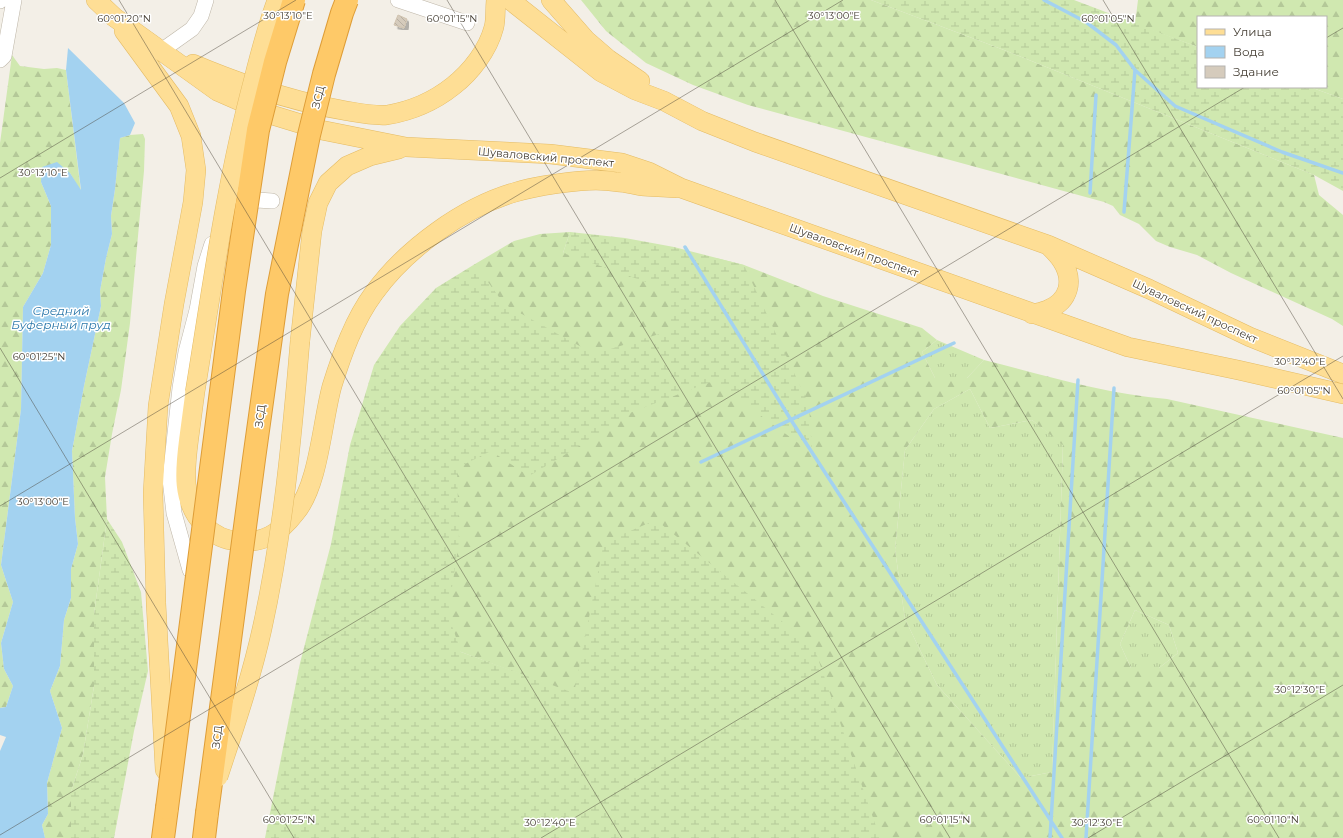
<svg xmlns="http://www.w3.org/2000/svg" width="1343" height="838" viewBox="0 0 1343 838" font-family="Montserrat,sans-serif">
  <defs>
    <pattern id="grass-tufts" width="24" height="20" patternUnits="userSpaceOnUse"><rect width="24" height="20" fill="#d0e8b0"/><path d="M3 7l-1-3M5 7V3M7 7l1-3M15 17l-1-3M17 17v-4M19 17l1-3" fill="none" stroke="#b4c898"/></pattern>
    <pattern id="forest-firs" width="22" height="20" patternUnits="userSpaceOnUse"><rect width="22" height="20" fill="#d0e8b0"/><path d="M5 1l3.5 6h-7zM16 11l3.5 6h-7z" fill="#b4c898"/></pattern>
    <pattern id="wetland-marsh" width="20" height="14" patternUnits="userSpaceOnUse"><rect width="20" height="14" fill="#d0e8b0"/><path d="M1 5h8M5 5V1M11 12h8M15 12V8" fill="none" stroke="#b4c898"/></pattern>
    <pattern id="building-back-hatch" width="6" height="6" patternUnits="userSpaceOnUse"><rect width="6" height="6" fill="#d5cbbc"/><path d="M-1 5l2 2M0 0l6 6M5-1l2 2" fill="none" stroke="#b8afa2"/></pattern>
    <filter id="shadow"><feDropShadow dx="3.5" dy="3.5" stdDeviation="0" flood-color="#0004"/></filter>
  </defs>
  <rect width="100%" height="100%" fill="#f3efe7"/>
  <path fill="url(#grass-tufts)" d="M937,340l47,20 -17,18h-32l-13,-26z
    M970,389l20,39 42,-8 31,24 -11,328 -31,6 -84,-93 -32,-66 -10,-69 10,-100 29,-41z
    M1135,610l34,15 9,28 -19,15h-28l-11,-24z"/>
  <path fill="url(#forest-firs)" fill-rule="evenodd" d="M581,0h290l133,50 310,125 5,20 24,20v111l-11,-7 -101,-46 -34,-18 -27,-8 -14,-6 -17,-17 -19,-9 -7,-9 -9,-4 -356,-97 -55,-20 -47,-22 -40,-32z
    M1138,0h205v99l-33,-12h16v-70h-128v30l-63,-23z
    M12,55l8,11 24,3 13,-1 9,2 15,122 -11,-19 -29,9 10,24v39l-8,28 -20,34 -2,102 -20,156 12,37 -12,41 3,26 9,17 -7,21 -6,1v-565z
    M143,134l2,5 -1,32 -14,152 -9,67 -9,44 -7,43 2,42 -13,95v72l-11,68 -12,38v46h-26l-3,-13 6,-11 -1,-31 15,-55 -12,-37 10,-25 4,-46 7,-22v-29l7,-25 -3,-26 -3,-67 12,-65 17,-80 -1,-15 6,-33 6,-24 -1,-18 4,-27 5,-51 10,-3z
    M570,232l-7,21 153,5 28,7 79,31 99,32 15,12 -15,12 13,26h32l17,-18c60,15 122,34 183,39l176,39v400h-723l-46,-144 -113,-42 -118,-140 132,-248 39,-23 26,-7zM970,389l20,39 42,-8 31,25 -11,327 -31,6 -84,-93 -32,-66 -10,-69 10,-100 29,-41zM1135,610l34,15 9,28 -19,15h-28l-11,-24z"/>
  <path fill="url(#wetland-marsh)" d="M871,0h203l124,47v40h112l33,12v92l-29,-16 -310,-125z
    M570,232l55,6 49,9 70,18 65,140 3,48 -99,-72 -86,33 -51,34 -47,28 -38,-25 -34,17 2,73 -11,73 13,38 113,41 30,-151 52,-22 158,127 66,191h-615l35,-175 31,-119 19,-99 24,-80 26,-39 36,-38 39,-24 29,40 90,50 75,-23v-41l-106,-37z
    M107,519l15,23 19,50 7,79 -14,60 -20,107h-43v-46l12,-38 11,-68v-72z"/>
  <path fill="#a3d2f0" d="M68,48l56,55 11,20 -5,12 -10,3 -5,51 -4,27 1,18 -6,24 -6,33 1,15 -17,80 -12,65 3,67 3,26 -7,25v29l-7,22 -4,46 -10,25 12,37 -15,55 1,31 -6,11 3,13h-45v-87l6,-14 -6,-2v-27l6,-1 7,-21 -9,-17 -3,-26 12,-41 -12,-37 20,-156 2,-102 20,-34 8,-28v-39l-10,-24 1,-15 15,-5 13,11 11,17 -15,-120z"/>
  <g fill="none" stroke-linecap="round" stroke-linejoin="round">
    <path stroke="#a3d2f0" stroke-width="3.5" d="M1044,0l42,22 30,23 19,25 40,36 107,46 61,21
      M1090,193l6,-98
      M1124,212l11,-142
      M685,247l106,173 271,418
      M701,462l253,-119
      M1050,838l28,-458
      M1086,838l28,-450"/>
  </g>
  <path fill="url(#building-back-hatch)" stroke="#d0c3af" filter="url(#shadow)" d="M398,15l9,4 -3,9 -10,-3z"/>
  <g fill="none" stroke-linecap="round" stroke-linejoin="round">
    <defs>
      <path id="minor" d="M398,0l69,23
        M0,1v-1
        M161,51l31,-22 9,-13 5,-16
        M0,60l4,-4 10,-56
        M241,208l16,-8 15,1
        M190,570l-16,-57 -4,-34 10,-91 6,-36 11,-42 8,-44 7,-22"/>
      <path id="major" d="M96,0l18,17 103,74 55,24 49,15 85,17 144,7 72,9 27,9 32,16 447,159 110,23 105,24
        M510,0l91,72 34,18 29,11 38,20 53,21 293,103 101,44 101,48 93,37
        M551,0l35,40 22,19 32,22
        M124,31l55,75 12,30 5,34 -3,32 -19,102 -16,102 -5,87 3,110 9,167
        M193,64c50,21 101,38 154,47 12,2 27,5 40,4 24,-4 46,-13 66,-29 18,-14 35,-36 41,-59 2,-8 1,-18 2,-27
        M1032,314c5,-1 10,-2 15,-4 23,-9 27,-30 15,-49 -3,-5 -8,-10 -12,-14
        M300,341l12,-110 6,-28 10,-20 19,-17 23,-10 29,-7
        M195,392c-2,15 -4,30 -6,45 -4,31 -9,64 16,89 9,9 19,14 32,15 27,3 43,-8 59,-29 23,-28 26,-90 36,-126 10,-32 22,-66 42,-93 32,-44 89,-86 142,-101 20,-6 43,-9 64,-11 12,-1 26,-1 37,1 9,0 17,3 25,4 11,1 22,1 33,2"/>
      <path id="highway" d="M163,838l4,-30
        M204,838l3,-25"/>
    </defs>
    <use href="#minor" stroke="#bfb7a9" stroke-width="16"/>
    <use href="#major" stroke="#e4bb64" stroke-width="20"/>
    <use href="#highway" stroke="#de9d37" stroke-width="24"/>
    <use href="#minor" stroke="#fff" stroke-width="15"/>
    <use href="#major" stroke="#fede95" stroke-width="19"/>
    <use href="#highway" stroke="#fec968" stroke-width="22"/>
    <defs>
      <path id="major-bridge" d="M195,392c17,-104 31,-209 58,-310 7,-28 14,-55 24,-82
        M218,777c16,-49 33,-98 44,-148 21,-95 30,-192 38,-288"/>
      <path id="highway-bridge" d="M167,808l67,-517 24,-161 17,-68 19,-62
        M207,813l47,-354 23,-165 32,-159 15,-61 18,-61 5,-13"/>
    </defs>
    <use href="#major-bridge" stroke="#e4bb64" stroke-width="20" stroke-linecap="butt"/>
    <use href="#highway-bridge" stroke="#de9d37" stroke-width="24" stroke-linecap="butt"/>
    <use href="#major-bridge" stroke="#fede95" stroke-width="19"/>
    <use href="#highway-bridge" stroke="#fec968" stroke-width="22"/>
  </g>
  <path fill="none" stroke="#474036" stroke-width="1" stroke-opacity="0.45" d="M119,0l503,838M447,0l503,838M775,0l504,838M1103,0l240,399M1326,38l17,-10M0,178l296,-178M0,348l294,490M0,506l843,-506M0,835l1245,-748M541,838l802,-482M1088,838l255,-153"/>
  <g text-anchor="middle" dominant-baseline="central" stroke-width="3" stroke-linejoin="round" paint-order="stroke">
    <g font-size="11" fill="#474036" stroke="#fff">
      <text transform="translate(318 97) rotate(-76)">ЗСД</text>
      <text transform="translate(546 157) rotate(5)">Шуваловский проспект</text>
      <text transform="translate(854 250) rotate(20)">Шуваловский проспект</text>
      <text transform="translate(1195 311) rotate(25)">Шуваловский проспект</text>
      <text transform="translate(260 416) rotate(-82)">ЗСД</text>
      <text transform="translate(217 737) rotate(-83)">ЗСД</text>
    </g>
    <g font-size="12" font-style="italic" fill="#2d79ab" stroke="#fff">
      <text x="61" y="310">Средний<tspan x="61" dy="14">Буферный пруд</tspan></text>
    </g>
  </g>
  <g font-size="10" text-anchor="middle" fill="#474036" stroke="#fff" stroke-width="3" stroke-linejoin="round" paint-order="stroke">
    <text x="288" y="19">30°13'10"E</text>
    <text x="834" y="19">30°13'00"E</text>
    <text x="124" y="22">60°01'20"N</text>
    <text x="452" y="22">60°01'15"N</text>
    <text x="1108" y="22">60°01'05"N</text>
    <text x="43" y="176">30°13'10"E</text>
    <text x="39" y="360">60°01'25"N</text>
    <text x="1300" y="365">30°12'40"E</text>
    <text x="1304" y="394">60°01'05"N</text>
    <text x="43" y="505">30°13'00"E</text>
    <text x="1300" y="693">30°12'30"E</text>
    <text x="289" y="823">60°01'25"N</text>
    <text x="945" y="823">60°01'15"N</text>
    <text x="1273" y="823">60°01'10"N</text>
    <text x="550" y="826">30°12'40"E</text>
    <text x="1097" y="826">30°12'30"E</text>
  </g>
  <rect x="1197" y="16" width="130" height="72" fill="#ffffff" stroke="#b5b3af"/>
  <rect x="1205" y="29" width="20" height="6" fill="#fede95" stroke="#b5b3af"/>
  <text x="1233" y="36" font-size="12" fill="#474036">Улица</text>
  <rect x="1205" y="46" width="20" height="12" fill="#a3d2f0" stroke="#b5b3af"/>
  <text x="1233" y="56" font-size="12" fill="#474036">Вода</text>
  <rect x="1205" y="66" width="20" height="12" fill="#d5cbbc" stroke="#b5b3af"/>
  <text x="1233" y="76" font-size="12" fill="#474036">Здание</text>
</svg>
